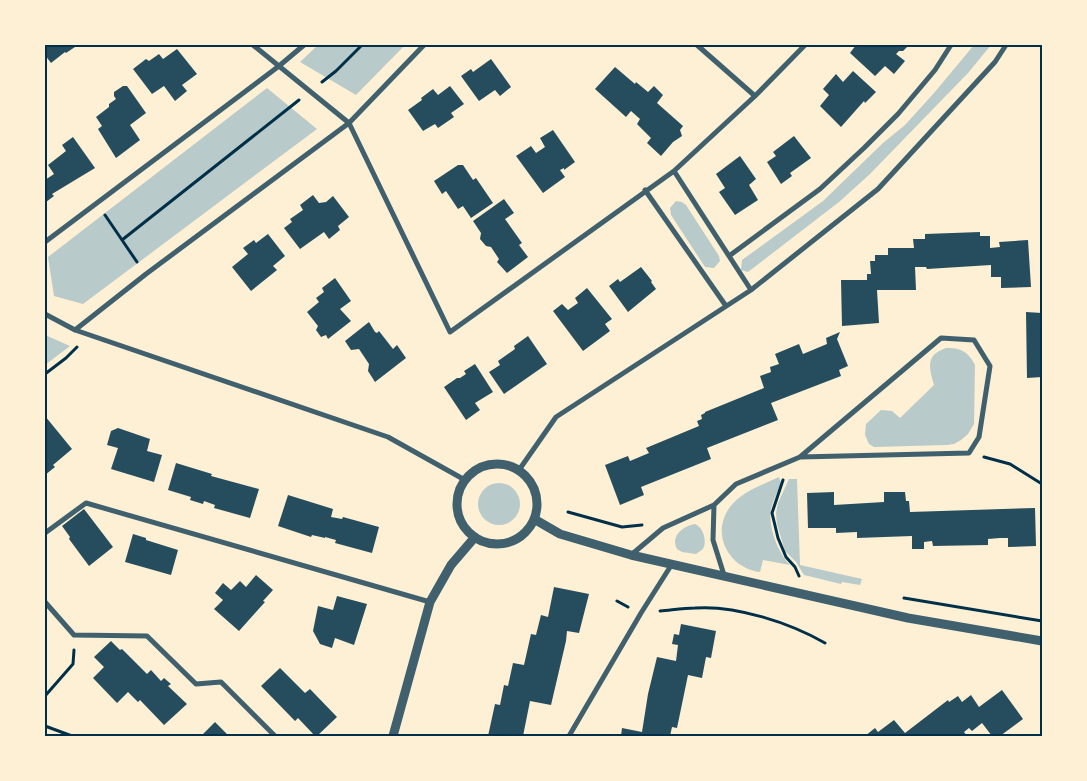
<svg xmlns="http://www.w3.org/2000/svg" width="1087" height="781" viewBox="0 0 1087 781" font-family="Inter,sans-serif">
  <rect width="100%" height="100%" fill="#fdf0d5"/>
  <path fill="#b9caca" d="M318,45h87l-49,50 -56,-33z
    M974,45h17l-23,28 -98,101 -31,28 -91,70 -7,-2 1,-10 81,-59 60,-58 22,-18 29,-32z
    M267,88l50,41 -234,175 -29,-8 -6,-39z
    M676,201l6,1 4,3 33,51 1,5 -6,7 -9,-1 -34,-52 -1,-7z
    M45,335l25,11 -25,19z
    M946,348c14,-1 23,4 29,17l-1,59 -6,10 -7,6 -7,4 -7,1 -73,2 -5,-3 -4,-9 1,-11 15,-14 11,1 8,7 34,-33c-5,-17 -9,-30 12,-37z
    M779,477l2,6c-3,8 -8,17 -10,26 -3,19 7,43 19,56l-27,-5 -3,12c-31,-4 -50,-38 -30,-65 11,-15 32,-22 49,-30z
    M789,479h8l3,86 62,14 -2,6 -18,-3 -1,2 -37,-9 -8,-13 -11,-11 -8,-27 -1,-11 2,-10z
    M478 504a21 21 0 1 1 42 0a21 21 0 1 1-42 0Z
    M695,524c9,4 12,17 8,25l-7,5 -14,-2 -5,-3c-7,-13 6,-23 18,-25z"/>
  <path fill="#264d5e" d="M45,45h33l-12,8 -1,-1 -14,11 -6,-8z
    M856,45l10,2 2,-2h41l-6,6h-4l-3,3 9,7 -11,13 -9,-8 -10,10 -25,-23z
    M177,49l20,25 -15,11 5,6 -12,10 -11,-15 -12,8 -19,-25 13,-10 3,2 10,-7 4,5z
    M491,59l20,28 -11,9 -5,-6 -16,11 -18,-25 10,-7 2,3z
    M615,67l20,17 1,-2 12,10 6,-6 9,9 -6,8 26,23 -3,4 2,6 -9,6 -12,14 -14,-13 4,-5 -14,-14 3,-5 -9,-8 -5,6 -31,-28z
    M853,71l23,21 -11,11 -1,-2 -23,26 -21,-21 9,-11 -6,-6 13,-15 7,8z
    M123,86h4l19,27 -16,12 10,15 -24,18 -18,-29 4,-3 -6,-9 13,-10v-3l7,-5 -2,-3v-4z
    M450,86l14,18 -13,9 3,4 -16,11 -3,-4 -12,7 -15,-21 14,-10 -1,-2 12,-9 5,6z
    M553,130l22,32 -11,8v-2l-4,2 5,7 -22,16 -27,-37 15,-10 5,7 9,-6 -5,-9z
    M794,136l17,22 -21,15 2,3 -11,8 -14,-22 9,-6 -3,-4z
    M73,137l22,31 -43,26 2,2 -8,6 -1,-22 9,-6 -6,-9 18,-14 -4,-6z
    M740,156l16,23 -7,6 9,15 -23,15 -16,-23 6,-4 -9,-14z
    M458,165h5l10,15 3,-2 17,25 -22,15 -8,-12 -5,3 -12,-18 -4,3 -8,-13z
    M313,195l6,8 7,-1 7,-6 16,21 -11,9 2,4 -11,9 -5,-7 -24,17 -16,-21 8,-6 -2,-3 13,-9 -3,-5z
    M504,199l10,14 -9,6 17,24 -3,2 9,12 -21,16 -10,-11 2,-3 -8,-12 -5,-1 -6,-7 1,-6 -8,-12z
    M980,232v4h10v12l10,-1 -1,-5 29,-2 3,47 -30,1v-11h-10v-12l-64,4 -1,-2h-11l1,23h-39l2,33 -37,3 -1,-46h26v-6h4l-1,-13h5v-6h13v-7h26l-1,-9h12v-5z
    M268,234l17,22 -12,10 4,4 -26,21 -19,-24 16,-13 -5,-6 11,-8 2,3z
    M641,267l11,14 -1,1 5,7 -28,23 -19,-26 9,-7 2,3z
    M335,278l16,23 -11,8 11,12 -23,18 -2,-4 -5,2 -5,-7 2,-4 -11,-14 12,-10 -3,-4 8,-6 -2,-4z
    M587,288l25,31 -7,5 5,7 -27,20 -30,-40 9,-7 6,6 10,-7 -3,-5z
    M1026,312l16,1v64l-15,1z
    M369,322l6,10 2,1 2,-2 14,18 4,-4 9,13 -31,24 -7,-11 1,-7 -10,-15 -8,1 -6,-9z
    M840,332l-3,7 11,27 -9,4 2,6 -70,27 7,17 -71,28 4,11 -70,28 3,8 -24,10 -15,-40 23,-9 2,5 19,-8 -3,-5 53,-22 -2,-5 5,-2 -1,-4 4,-2v-1l59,-24 -4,-12 11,-4 -1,-5 9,-3 -4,-10 24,-10 4,10 24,-10 -1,-6z
    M528,336l19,28 -43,30 -15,-22 11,-7 -2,-4 17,-12 -1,-3z
    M475,364l18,28 -18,11 5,7 -14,10 -22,-33 13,-9h3l6,-4 -2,-3z
    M45,416l27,33 -19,16 2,2 -10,8z
    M118,428l32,11 -3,12 15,4 -8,27 -43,-13 7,-21 -11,-3 4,-14z
    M176,463l36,11 -1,2 48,13 -9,29 -36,-10 1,-3 -11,-4 -1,3 -13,-4 1,-3 -23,-7z
    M834,492v13l50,-3v-10h21l1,9h3l1,11 125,-4 1,38 -28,1v-9h-8l-12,1v6l-55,1 -1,-5 -8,1v7h-12v-13l-55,2v-6l-21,1v-5h-28l-1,-35z
    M288,495l45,14 -2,8 11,2 1,-2 36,10 -7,26 -37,-10 1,-3 -11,-3v1l-13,-3 -1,2 -33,-11z
    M84,509l29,38 -24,19 -20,-27 1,-2 -8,-11z
    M133,534l13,4v2l32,10 -7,25 -46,-13z
    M256,575l17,15 -10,11 2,1 -26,29 -25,-22 9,-9 -8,-7 8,-10 8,7 9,-9 6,6z
    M554,587l35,7 -10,39 -12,-2 -1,10 -15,64 -21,-4 -7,35h-35l7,-32 5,1 4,-20 4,1 5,-23 11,2 7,-31 5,1 5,-20 7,2z
    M337,596l30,8 -13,41 -19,-7 -3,10 -12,-4 -7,-13 5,-25 15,4z
    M681,624l35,7 -5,27 -5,-1 -4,21 -14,-3 -11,53 -5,-1 -2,9h-49l1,-8 20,4 6,-38 9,-37 19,4 2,-16 -6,-1 2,-10 5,1z
    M111,641l9,9 2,-1 25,25 4,-4 10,11 3,-3 7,6 -3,2 19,18 -23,21 -24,-25 -2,2 -10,-10 -11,11 -24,-25 11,-11 -10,-10z
    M280,668l25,25 5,-4 27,28 -20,19h-2l-17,-18 -3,3 -34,-35z
    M1002,690l21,29 -23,17v-2l-8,2 -10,-13 -10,8 -3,-3 -5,4 3,4h-102l10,-8 3,4 16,-12 11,13 43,-33 1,2 9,-6 4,6 9,-7 8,12z
    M215,722l14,14h-28z"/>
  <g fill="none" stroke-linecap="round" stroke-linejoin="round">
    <path stroke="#003049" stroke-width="3" d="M322,82l14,-11 26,-26
      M105,215l17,25 177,-140
      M122,240l15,22
      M45,374l21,-16 11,-11
      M984,457l26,7 32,20
      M783,480l-11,33 6,25 8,19 9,10 4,9
      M568,512l54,15 20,-2
      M904,598l138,23
      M617,601l11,6
      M660,611c12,-1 23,-3 35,-3 41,-3 95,15 130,35
      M45,696l28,-32 1,-14
      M45,726l27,10"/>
    <path stroke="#3f606c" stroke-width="5" d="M253,45l96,78 101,209 224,-161
      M697,45l58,51
      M645,190l81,116
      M45,242l234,-176 25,-21
      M729,256l91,-67 44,-41 34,-34 37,-44 16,-25
      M751,290l-77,-119 81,-75 50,-51
      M45,314l30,16 313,107 77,43
      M75,330l71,-56 203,-151 75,-78
      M519,470l37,-53 195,-127 127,-101 117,-127 11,-17
      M714,505l-1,35 11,35
      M45,533l41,-30 344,99
      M631,555l32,-27 51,-23 22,-21 64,-27 169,-4 10,-16 11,-71 -16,-26 -33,-2 -141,119
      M45,602l29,33 73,1 49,48 25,-2 54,54
      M569,736l72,-123 31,-49"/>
    <path stroke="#3f606c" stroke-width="9" d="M457 504a40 40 0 1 1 80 0a40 40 0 1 1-80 0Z
      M534,519l26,15 71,21 277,63 134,23
      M393,736l37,-134 21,-37 24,-28"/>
  </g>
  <rect width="1087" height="781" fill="none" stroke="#fdf0d5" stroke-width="92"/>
  <rect x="46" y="46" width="995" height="689" fill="none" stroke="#003049" stroke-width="2"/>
</svg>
